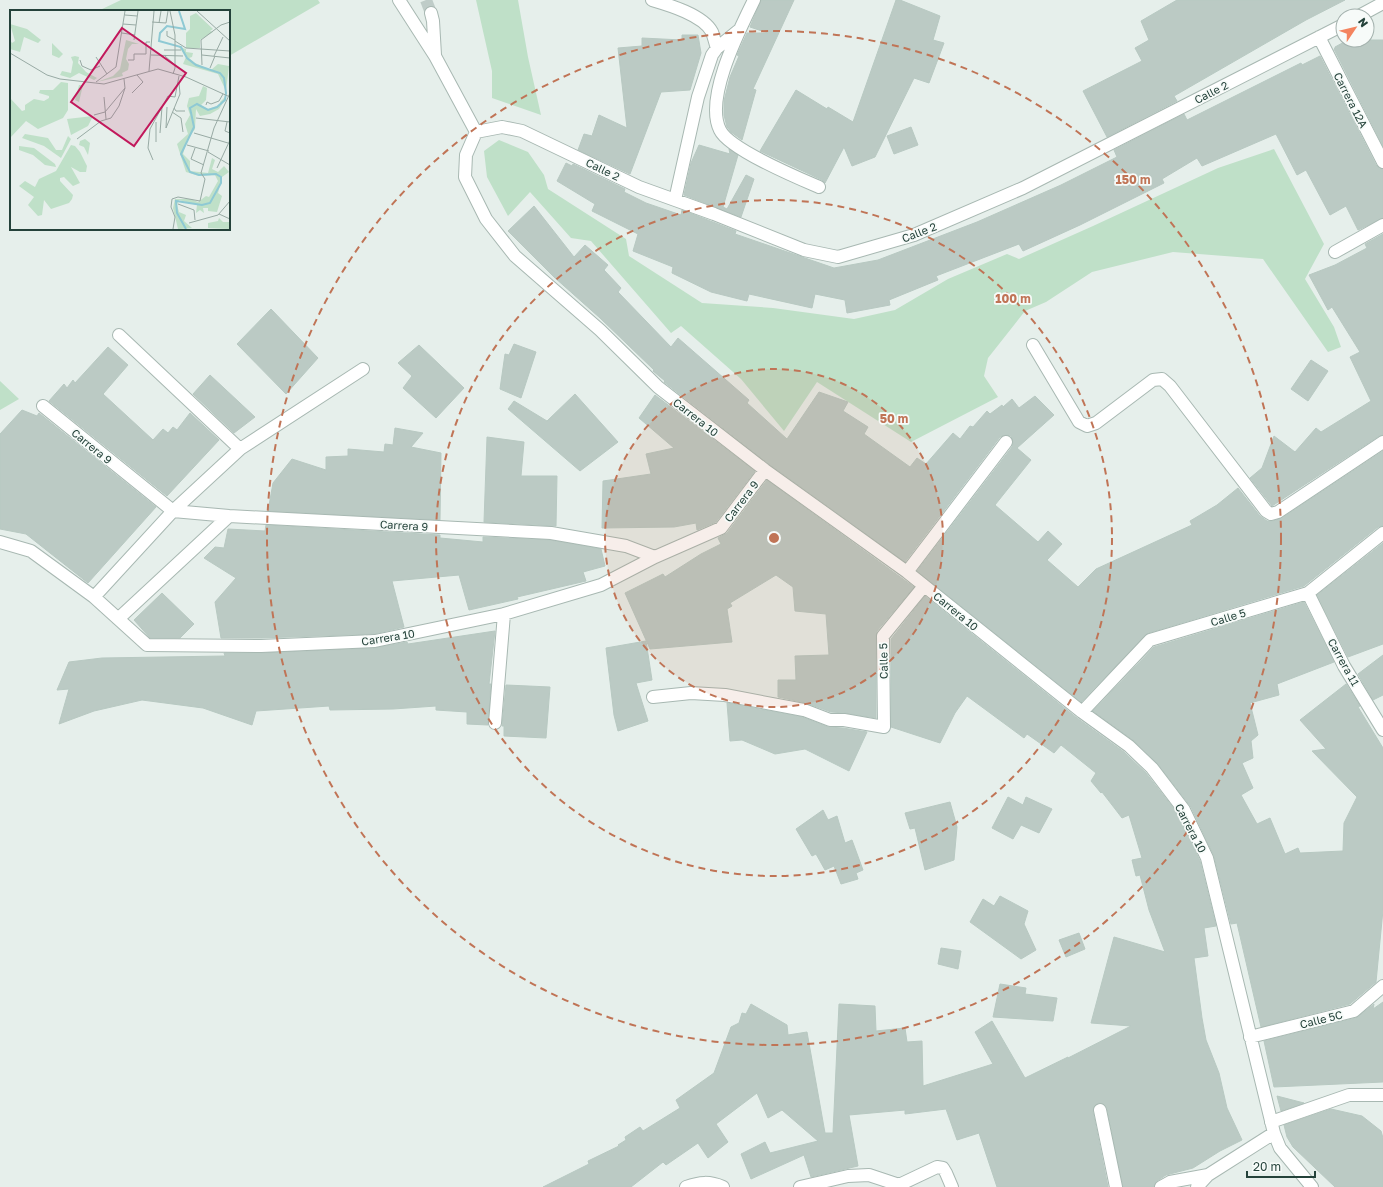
<svg xmlns="http://www.w3.org/2000/svg" width="1383" height="1187" viewBox="0 0 1383 1187" font-family="'Golos Text',sans-serif">
  <rect width="100%" height="100%" fill="#e6efeb"/>
  <path fill="#bfe0c8" d="M121,0h197l2,3 -91,53v-45h-131z
    M476,0h42l10,57 13,58 -49,-17v-27z
    M499,140l29,12 16,23 4,14 78,50 3,17 73,47 71,5 81,11 41,-9 53,-31 59,-25 12,5 74,-33 125,-58 56,-19 50,95 -19,35 29,48 7,20 -13,5 -65,-93 -90,-7 -81,20 -46,30 -21,9 -37,47 -4,18 14,21 -87,45 -94,-60 -33,49 -43,-52 -60,-53 -10,7 -80,-92 -20,-3 -41,-46 -22,24 -21,-39 -3,-26z
    M0,381l19,18 -19,11z"/>
  <path fill="#bbcac4" stroke="#b8c9c2" d="M761,0h33l-41,89 3,1 -14,50 -11,-8 -4,-5 -3,-12v-14l6,-24 9,-21 -2,-1 10,-22h21l-18,-6z
    M896,0h4l40,16 -7,24 11,3 -15,40 -15,-5 -39,79 -23,9 -8,-19 -19,36 -3,-3 -62,-29 36,-61 31,19 1,-2 25,15z
    M1177,0h168l-39,20 -132,76 3,5 -70,36 -24,-46 59,-30 -7,-13 14,-8 -8,-19z
    M682,35h16l3,18 -11,37 -29,2 -31,82 -52,-24 6,-16 8,2 7,-21 28,13 -9,-80 24,-2v-8l40,2z
    M1348,40h35v106l-49,-97 1,-1v-1z
    M1320,56l56,109 3,3 4,1v49l-25,12 -12,-24 -16,9 -24,-45 -9,5 -21,-41 -74,32 -5,-8 -35,21 2,4 -84,42 -57,26 -4,-7 -83,32 2,4 -49,20 1,5 -43,8 -2,-13 -30,-6 -3,14 -63,-14 -2,7 -36,-9 -39,-19 1,-6 -40,-16 5,-17 -46,-23 3,-7 -38,-23 9,-18 6,3 1,-2 52,25 -1,3 22,11 35,12 1,-5 54,21 -1,3 99,34 44,-8 99,-38 84,-37 56,-28 -3,-7 70,-36 3,6 114,-57 1,2z
    M911,127l7,18 -24,9 -7,-18z
    M699,145l31,9 -1,-5 9,6 -15,52 4,2 19,-34 8,4 -13,38 -57,-22 7,-32z
    M534,206l40,51 11,-12 23,20 -4,5 17,18 -3,4 53,55 7,-9 71,62 -2,3 40,36 32,-47 29,10 -5,9 25,16 -4,7 46,33 7,-9 9,6 27,-31 7,6 10,-13 3,1 14,-16 3,3 12,-9 1,2 9,-8 7,9 16,-12 19,19 -37,33 14,12 -36,45 43,37 10,-11 14,13 -15,16 31,27 18,-18 96,-44 -2,-4 27,-16 21,-17 22,28 7,5h6l9,-3 101,-67v75l-5,1 -74,59 -156,47 -67,69 -164,-131 95,-124 1,-4 -2,-7 -4,-1 -7,2 -95,125 -136,-98 -105,-82 1,-1 -12,-10 1,-1 -54,-52 -46,-41 -46,-46z
    M1383,234v201l-4,1 -107,70 -22,-28 12,-10 12,-32 21,16 21,-24 5,4 50,-31 -21,-44 10,-5 -28,-45 -4,3 -19,-35 26,-10 32,-17 -2,-4z
    M271,309l47,49 -32,36 -49,-50z
    M514,344l22,8 -15,46 -21,-9 5,-35 4,1z
    M419,345l45,43 -28,30 -33,-30 9,-12 -14,-13z
    M108,347l20,18 -25,29 50,46 10,-11 5,4 5,-6 4,3 13,-17 29,27 -52,56 -118,-95 15,-17 3,4 6,-8 2,3z
    M1311,360l17,11 -20,30 -17,-12z
    M210,375l45,42 -21,16 -41,-39z
    M575,394l43,48 -38,29 -72,-62 6,-8 33,20z
    M655,395l100,76 -39,51 -19,8 -1,-7 -22,4 -72,1 1,-47 48,-7 -5,-20 28,-6 -35,-30z
    M22,410l15,6 2,-3 117,94 -68,76 -62,-49 -26,-5v-95z
    M395,428l28,5 -12,14 30,6 -1,67 -172,-9 5,-28 19,-24 34,11v-13l22,-1v-7l36,3 1,-8 8,1z
    M487,437l37,5 -3,34h36l-1,50 -72,-4z
    M767,480l147,107 -37,44 -1,5v82l-31,-5 -14,-1 -25,-9 -28,-6v-17h18l-1,-24 34,-1 -3,-41 -31,-3 -2,-24 -17,-12 -46,28 2,3 -5,3 5,33 -82,7 -25,-56 38,-19 2,3 36,-23 20,-10 -3,-6 9,-5z
    M266,525l174,10v3l43,4v-5l67,3 51,9 4,17 -22,6 3,9 -69,16 1,2 -49,11 -10,-35 -67,6 12,46 -30,7 -113,4h-40l-6,-36 21,-24 -32,-20 11,-11 9,1 4,-19 37,2z
    M1383,543v101l-35,13 -31,-62z
    M162,593l32,31 -14,14h-30l-16,-18z
    M925,596l152,122 47,34 22,21 32,41 22,47 16,65 -12,2 4,28 -14,2 8,60 4,22 13,33 8,35 15,32 -22,11 -27,17 -27,7 -9,6 -3,6h-31l-16,-79 -2,-3 -6,-2 -4,2 -2,7 15,75h-111l-18,-54 -22,7 -11,-31 -41,5v-4l-56,5 9,51 -47,11 -7,-22 -53,24 -10,-25 24,-12 5,11 48,-12 -36,-31 -14,8 -11,-25 -41,31 12,18 -20,16 -10,-15 -32,22 -3,-3 -32,25h-88l46,-23 -1,-3 31,-15 -1,-1 8,-5 -1,-3 15,-10 3,4 37,-23 -4,-8 38,-27 17,-46 8,-4 3,-10 4,1 5,-10 36,21 1,10 19,-3 18,101h8l6,-129 36,2 1,25 29,-3 2,14 15,-1 1,45 70,-22 -18,-32 17,-11 33,57 43,-21v1l63,-32 -40,-3 23,-86 51,15 -16,-42 -9,-35 -4,1 -4,-16 10,-2 -13,-43 -7,3 -20,-26 -1,1 -10,-12 5,-8 -35,-28 -7,8 -27,-19 -3,4 -57,-42 -12,17 -15,30 -49,-16v-88z
    M1304,602l30,60 -57,22 2,11 -29,8 8,32 -7,6 2,17 -11,5 11,25 -12,7 16,29 13,-6 15,36 13,-6 2,5 43,-2 1,-28 13,-26 -45,-46 14,-2 -26,-29 46,-36 14,22 -2,1 25,41v162l-7,72 -26,22 -89,23 -24,-104 -6,1 -17,-68 -23,-49 -34,-44 -24,-23 -40,-29 61,-64z
    M495,631l-6,53h2l-3,41 -21,-1v-12l-31,-2v-4l-43,3 -63,1 -1,-4 -73,5 -4,14 -49,-17 -61,-8 -48,11 -35,13 10,-35 -12,1 12,-28 33,-4 123,-2 -1,-3h37l114,-5 32,-6 1,2z
    M646,641l6,39 -16,3 12,38 -30,10 -4,-16 -8,-67z
    M1383,655v40l-10,5 -15,-26z
    M506,685l44,2 -4,51 -42,-2v-10h-2z
    M727,703l75,14 26,10 15,1 24,4 -18,39 -44,-22 -30,5 -33,-14 -12,1z
    M1008,797l15,8 3,-8 26,12 -13,24 -18,-8 -8,14 -21,-11z
    M950,802l7,25 -3,33 -29,10 -10,-42 -5,1 -5,-16z
    M823,810l5,10 9,-4 8,27 7,-3 11,30 -7,3 2,6 -17,5 -7,-18 -9,4 -9,-16 -4,2 -16,-27z
    M1000,896l28,15 -4,13 12,26 -15,9 -51,-37 13,-23 11,7z
    M1079,933l6,16 -19,8 -7,-17z
    M941,948l20,3 -3,18 -20,-5z
    M1000,984l26,4 -1,6 32,4 -4,23 -60,-4z
    M1383,1002v80l-109,5 -10,-46 92,-23 18,-14 -1,5z
    M1277,1096l27,7 -23,8z
    M1331,1109l31,7 19,15 2,7v49h-48l-42,-40 -6,-10 -3,-12z"/>
  <g fill="none" stroke-linecap="round" stroke-linejoin="round">
    <path stroke="#bfccc8" stroke-width="12" stroke-dasharray="12 6" stroke-linecap="butt" d="M426,0l5,13"/>
    <defs>
      <path id="minor" d="M399,0l36,56 41,76
        M652,0c17,5 51,15 60,32 2,5 3,11 5,16
        M754,0c-14,29 -50,98 -34,130 9,19 78,48 99,57
        M431,13l2,8 2,34
        M1359,16l24,-13
        M1319,37l64,125
        M476,132l-10,23 -1,22 21,42 29,37 85,74 58,57 107,83 142,102 175,140 47,34 23,22 32,42 23,48 67,275 6,15 32,39
        M476,132l26,-5 20,4 117,56 75,27 90,36 34,7 76,-22 109,-47 320,-163
        M675,200l23,-103 14,-42 5,-7 21,-17
        M1335,252l48,-27
        M119,335l121,114
        M1033,345l46,77 8,4 9,-3 57,-43 9,-1 8,7 96,125 5,3 7,-2 105,-70
        M43,406l130,105 56,5 322,17 75,13 29,11 66,-29 44,-58
        M0,542l31,9 63,46 53,48 114,1 114,-5 129,-27 97,-29 54,-28
        M907,572l99,-130
        M1308,593l36,73 39,64
        M94,597l79,-86 67,-62 123,-80
        M118,619l111,-103
        M653,697l38,-4 34,2 79,15 26,10h14l40,7 -1,-91 41,-50
        M1082,712l68,-72 158,-47 75,-60
        M495,723l9,-109
        M1250,1037l104,-26 29,-25
        M1100,1110l16,77
        M1271,1122l78,-27h34
        M686,1187c14,-5 23,-6 37,0
        M800,1187l48,-11 21,-1 30,10 38,-18 6,1 3,5 6,14
        M1161,1187l9,-5 38,-7 66,-42
        M1197,1187l11,-12"/>
    </defs>
    <use href="#minor" stroke="#a8b8b2" stroke-width="14"/>
    <use href="#minor" stroke="#fff" stroke-width="12"/>
  </g>
  <circle cx="774" cy="538" r="169" fill="#c07456" fill-opacity=".12"/>
  <g fill="none" stroke="#c07456" stroke-width="2" stroke-dasharray="7 5">
    <circle cx="774" cy="538" r="169"/>
    <circle cx="774" cy="538" r="338"/>
    <circle cx="774" cy="538" r="507"/>
  </g>
  <g text-anchor="middle" dominant-baseline="central" stroke-width="3.5" stroke-linejoin="round" paint-order="stroke">
    <g font-size="11" fill="#24423a" stroke="#f7fbf9">
      <text transform="translate(1211 92) rotate(-27)">Calle 2</text>
      <text transform="translate(1351 100) rotate(63)">Carrera 12A</text>
      <text transform="translate(603 169) rotate(26)">Calle 2</text>
      <text transform="translate(919 232) rotate(-21)">Calle 2</text>
      <text transform="translate(696 417) rotate(38)">Carrera 10</text>
      <text transform="translate(92 446) rotate(39)">Carrera 9</text>
      <text transform="translate(741 501) rotate(-53)">Carrera 9</text>
      <text transform="translate(404 525) rotate(3)">Carrera 9</text>
      <text transform="translate(956 611) rotate(39)">Carrera 10</text>
      <text transform="translate(1228 617) rotate(-17)">Calle 5</text>
      <text transform="translate(388 637) rotate(-9)">Carrera 10</text>
      <text transform="translate(883 661) rotate(-91)">Calle 5</text>
      <text transform="translate(1344 662) rotate(61)">Carrera 11</text>
      <text transform="translate(1191 828) rotate(62)">Carrera 10</text>
      <text transform="translate(1321 1019) rotate(-14)">Calle 5C</text>
    </g>
  </g>
  <g transform="translate(10 10)">
    <rect width="220" height="220" fill="#e6efeb"/>
    <path d="M186,3l17,16 -3,2 3,1 -13,8v8h-14v-15l4,-4v-13zM0,14l17,5 14,11 -3,3 -14,-6 -4,15 -10,-3v-9l2,3 3,-2zM116,30l13,4h-7l-4,5 -2,10 3,5 -1,6 -6,3 1,3 -26,6 16,-6 7,-7zM42,33l11,11 -4,4 -7,-3zM169,37l7,2v3l7,1 -1,4 -3,1 6,5 16,7 7,-6 11,2 -3,25 -8,-17 -35,-10 3,-7zM65,46l4,1 -1,6 8,9 11,6 -3,2 -15,-7 -9,5 -10,-3 2,-4 9,2 2,-11 -2,-5zM51,72l7,1v27l-5,8 -25,11 -12,-8 -16,17v-40l12,13 3,-1v-5l9,-6 10,2 5,-3v-2l-10,-3 1,-3h13zM69,75h4l-4,17 -4,-2zM193,76l4,2 -1,12 -5,5 7,4 13,-4 -1,-3 5,-5 1,1 -7,11 -9,5 -10,2 -4,-7 -1,20 -8,11 -4,14 7,7v10l18,2 4,-15 3,2 -3,9 6,3 6,-6 5,6 -7,5 -4,16 4,3 -5,16 -9,-1v-3h-5l1,5 -4,-3 -4,3 1,-8 -18,-5 -2,5 2,7 7,3 -2,6 8,7 -14,1 -5,-21 2,-9h16l7,3 8,-6 3,1 9,-16 -3,-6 -16,1 -13,-4 -9,-28 11,-10 -3,-10 5,-9 -3,-9 2,-8 10,-2zM83,106l-5,10 -17,9 -4,-16zM15,124l23,4 8,12h6l6,-14 3,3 -10,19 -17,-12 -22,-8zM75,129l5,4 -2,12 -4,-8 -5,-2 1,-4zM61,135l4,1 5,6 7,14 -1,6h-6l-9,-5 9,16 -7,3 -9,-9 -4,1v3l13,14 -1,4 -3,4 -18,6 -7,-9 -2,15 -4,1 -10,-11 6,-8 -15,-11 6,-5 10,6 4,-8 17,-8zM9,136l15,2 21,16 1,3 -11,-2 -12,-10 -14,-5zM209,208l4,4h6v7l-21,-1v-5l10,-2z" fill="#bfe0c8"/>
    <path fill="none" stroke="#8ec9d4" stroke-width="2" d="M169,1l6,18 -18,-3 -7,7 -1,8 22,6 6,11 9,7 24,8 4,5 2,15 -1,7 -8,7 -9,3 -11,-6 -7,4 4,19 -13,27 9,18 9,3 17,-1 5,3v6l-11,20 -8,2 -26,-4 1,12 9,16"/>
    <path fill="none" stroke="#98aaa4" stroke-width="1" d="M160,1l5,24v33l-2,6M187,1l33,30M115,5l12,1M142,12l14,1 2,-12M149,13l2,-12M113,14l13,1M157,21v5l8,4M112,23l13,2M124,30l4,-29M165,31l11,7 44,3M154,40h17M0,43l37,22 13,4 44,5 54,-15 28,8 44,20M141,45l32,1M192,45l28,3M155,46l10,9M204,46l9,-19M86,47l11,17M70,50l2,6 9,4 9,-4M118,50h6v-6h12v-12h4M192,55l-1,-25 20,-15 9,-3M200,58l5,-12M139,61l5,-60M86,72l20,-15 9,-56M122,83l11,-11 -6,-7M94,87l2,22M196,95l1,-3 4,2 8,-3 4,-7M164,98l2,3h9M162,102l9,6 2,14M84,105l11,-3 20,-24 -1,-9M186,108l34,4M146,112v20M217,112l-2,9 5,2M156,118l14,-34 -1,-11M156,118l1,-21M150,123l2,-26M184,123l34,10M67,129l24,-18 10,-3 8,-12 6,-18M177,135l22,6M185,138l-4,11 13,6M198,142l22,13M143,150l-5,-12 2,-19 18,-33 7,1 4,-21M207,158l13,-28M195,169l-4,-6 13,-45 16,-35M168,194l16,6 1,10M209,204l11,5M179,213l29,-8 12,-14M163,219l2,-12 -4,-10 1,-8 6,-2 22,4 5,-22"/>
    <path fill="#c2185b" fill-opacity="0.15" stroke="#c2185b" stroke-width="2" d="M112,18l64,45 -52,73 -63,-44z"/>
    <rect width="220" height="220" fill="none" stroke="#24423a" stroke-width="2"/>
  </g>
  <circle cx="774" cy="538" r="6" fill="#c07456" stroke="#f7fbf9" stroke-width="2"/>
  <g font-size="12" text-anchor="middle" font-weight="bold" fill="#c07456" stroke="#f7fbf9" stroke-width="3.5" stroke-linejoin="round" paint-order="stroke">
    <text x="1133" y="184">150 m</text>
    <text x="1013" y="303">100 m</text>
    <text x="894" y="423">50 m</text>
  </g>
  <g transform="translate(1355 28) rotate(55)"><circle r="19" fill="#f7fbf9" stroke="#a3b1ad"/>
  <path d="M0-3L7 15L0 10L-7 15Z" fill="#f4845f"/>
  <text y="-6" font-size="11" font-weight="bold" text-anchor="middle" fill="#24423a">N</text>
  </g>
  <path d="M1247 1171v6h68v-6" fill="none" stroke="#24423a" stroke-width="2"/>
  <text x="1253" y="1171" font-size="12" fill="#24423a" stroke="#f7fbf9" stroke-width="3" paint-order="stroke">20 m</text>
</svg>
